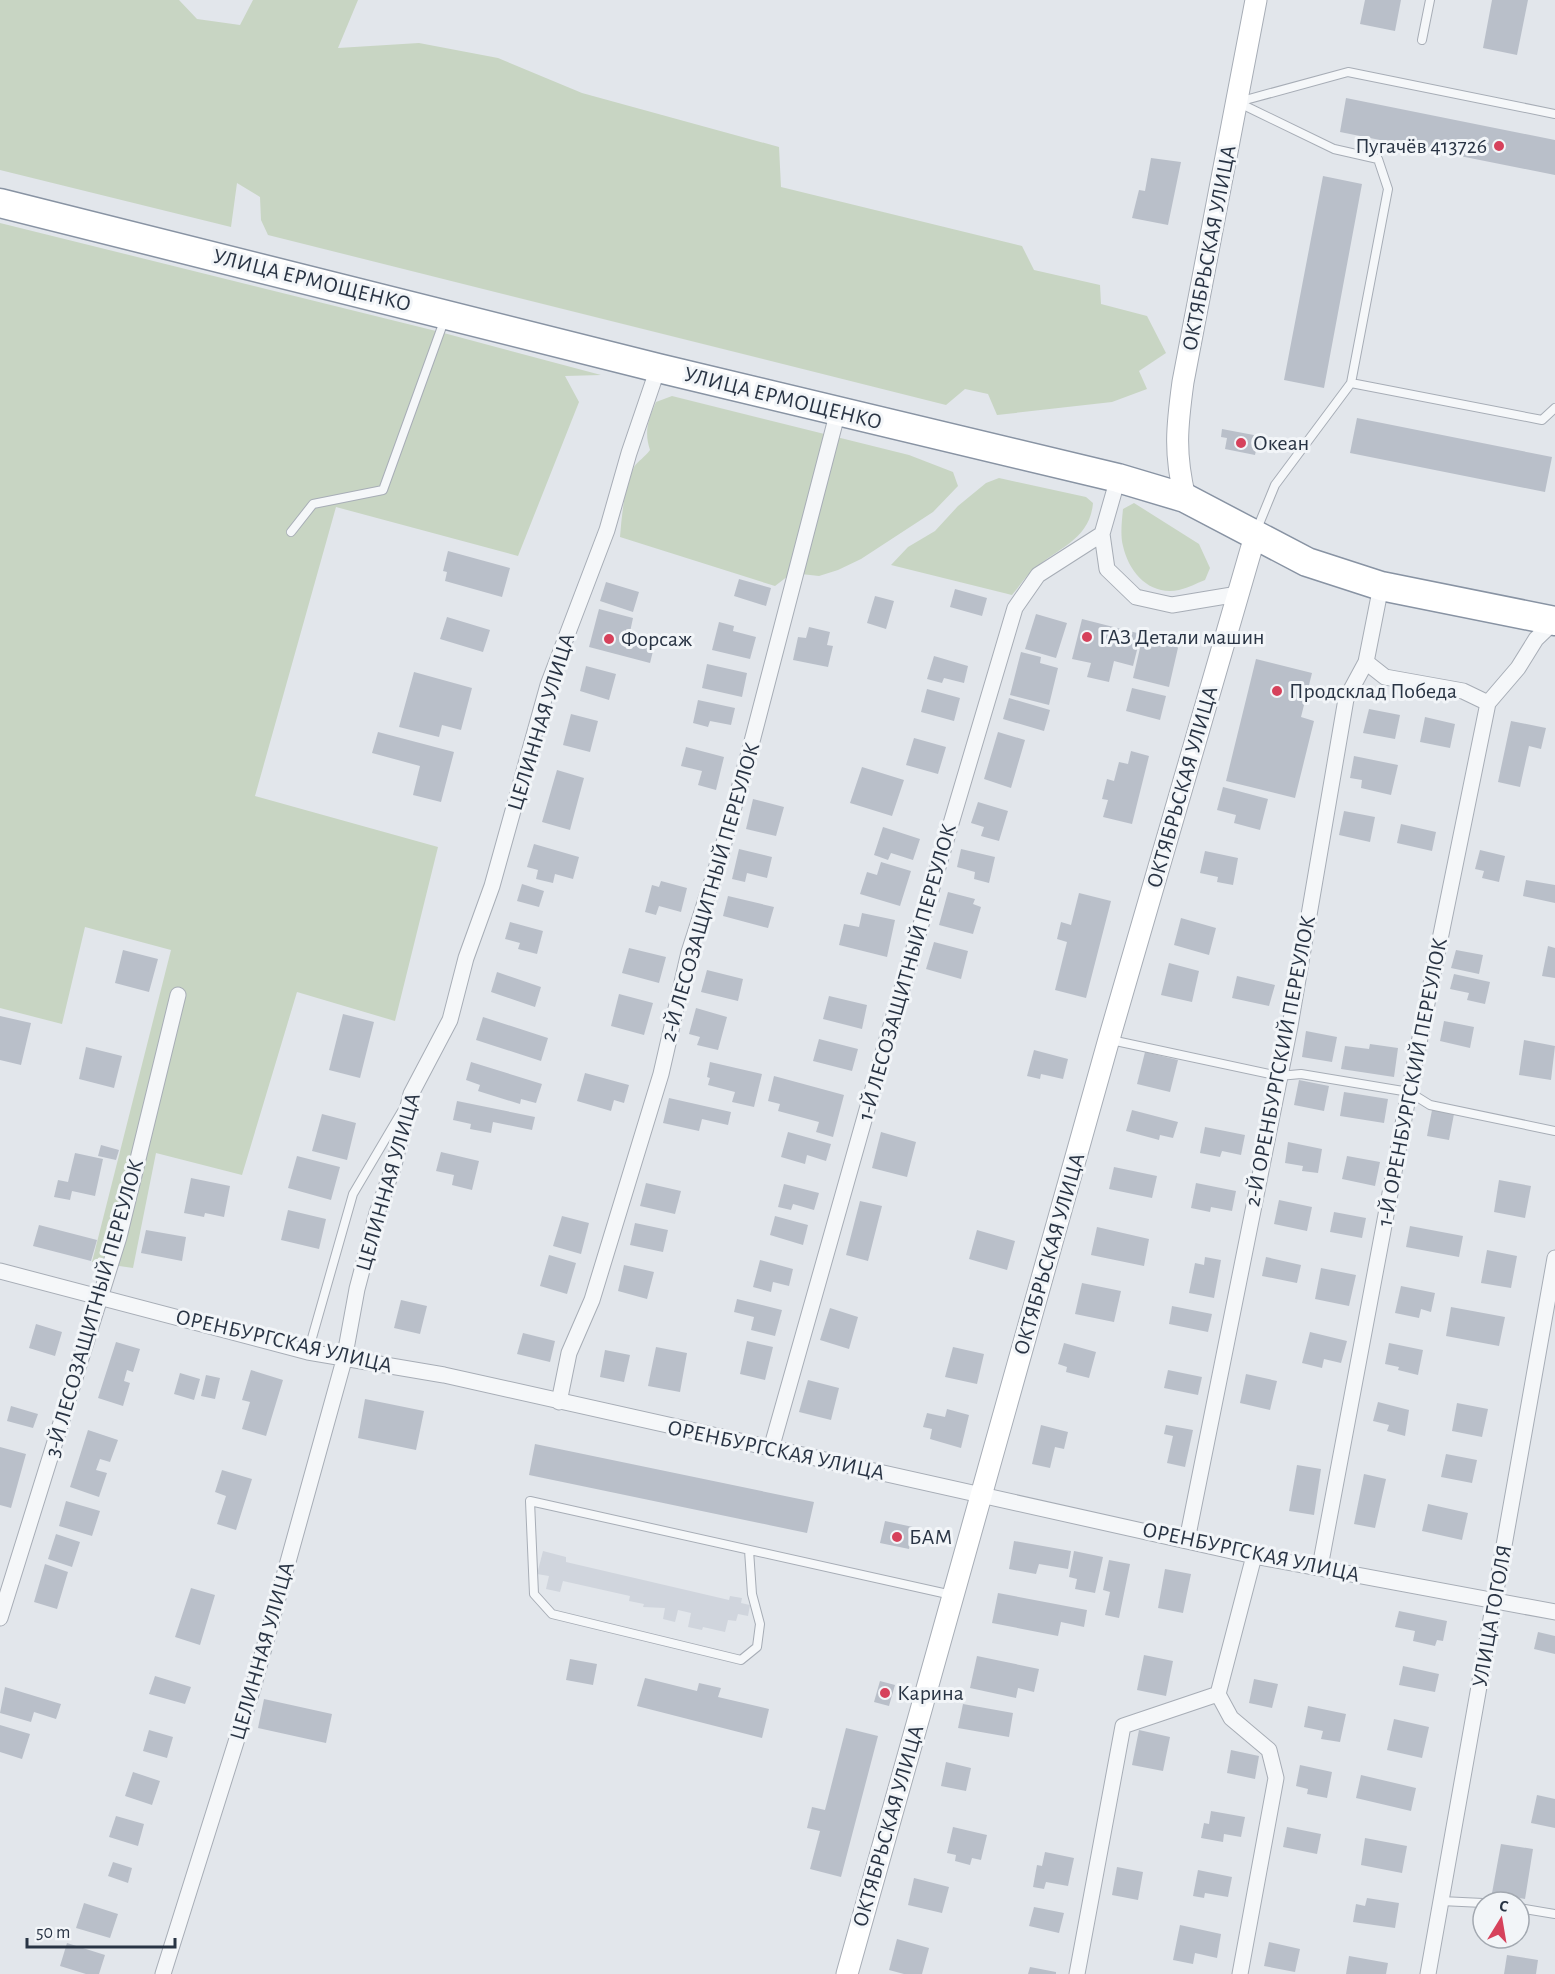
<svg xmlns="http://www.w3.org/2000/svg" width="1555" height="1974" viewBox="0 0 1555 1974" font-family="'Alegreya Sans',sans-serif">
  <rect width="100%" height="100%" fill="#e2e6eb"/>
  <path fill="#d0d5dd" d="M543,1551l23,6v5l163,38 1,-4 12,2 -1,5 9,2 -2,11 -10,-2 -2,7 -8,-1 -3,12 -22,-5 -1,3 -14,-3 3,-14 -13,-3 -3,12 -12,-3 2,-11 -22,-1 1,-3 -15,-3 1,-5 -67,-15 -3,11 -14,-3 3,-13 -12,-2z"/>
  <path fill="#c8d5c3" d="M0,0h179l18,19 43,6 13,-25h105l-20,48 81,-5 79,15 84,35 197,54 2,40 241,59 12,24 66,15 1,19 46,12 19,37 -27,18 8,18 -35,13 -115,13 -9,-21 -23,-5 -19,16 -678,-170 -7,-15 -1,-23 -23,-14 -6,44 -231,-57z
    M0,223l440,109 161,43 -36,1 14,26 -61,154 -182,-49 -81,289 183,51 -43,174 -98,-29 -55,183 -86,-22 -23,115 -41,-6 79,-312 -86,-23 -23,97 -62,-16z
    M672,396l237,59 44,17 5,14 -25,26 -72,47 -23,11 -19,6 -27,-3 -17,13 -155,-49c2,-24 4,-48 14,-70 4,-6 11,-10 16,-17 -6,-18 -2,-30 6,-48z
    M999,478l87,19 7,6c-3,37 -36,45 -60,67 -8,7 -14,17 -21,25l-121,-30 17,-18 27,-16 23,-25 28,-23z
    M1134,503l65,41 11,24 -5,12c-8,3 -17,8 -26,10 -29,6 -50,-17 -56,-44 -3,-11 -1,-26 0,-37z"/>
  <path fill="#b9bfc9" d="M1365,0h36l-6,31 -35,-7z
    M1492,0h36l-11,55 -34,-7z
    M1346,98l209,42v35l-215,-43z
    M1151,158l30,4 -13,63 -36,-7 7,-28 6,1z
    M1323,176l39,8 -38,204 -40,-8z
    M1357,418l195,39 -7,35 -195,-39z
    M1222,429l37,7 -4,19 -30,-6 2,-11 -6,-1z
    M448,551l62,17 -8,29 -57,-16 2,-9 -4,-1z
    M739,579l32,9 -5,18 -32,-10z
    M606,582l33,10 -6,20 -33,-11z
    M955,589l32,9 -5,18 -32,-9z
    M875,596l19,5 -8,28 -19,-6z
    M599,609l34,9 -3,14 26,7 -6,24 -61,-16z
    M1036,614l31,9 -11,35 -31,-9z
    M447,617l43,13 -7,22 -43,-13z
    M1082,619l59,15 -8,32 -19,-5 -5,21 -22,-5 4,-14 -19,-4z
    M719,622l15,4 -1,5 23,6 -6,22 -38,-9z
    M809,627l21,5 -3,13 6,1 -5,21 -35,-7 5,-23 8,1z
    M1144,631l36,8 -11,48 -36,-9z
    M1021,652l20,5 -1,6 18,5 -9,37 -39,-10z
    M934,656l34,10 -4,17 -20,-5 -2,5 -15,-4z
    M1256,659l56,14 -11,44 13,4 -19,77 -69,-17z
    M707,664l40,9 -5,24 -40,-9z
    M586,666l30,8 -7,26 -29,-9z
    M414,672l58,16 -11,42 -19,-5 -3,12 -40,-10z
    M1132,688l34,8 -6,24 -34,-9z
    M927,689l33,9 -6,23 -33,-9z
    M1009,698l41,12 -6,21 -41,-12z
    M698,700l37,8 -4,17 -21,-4 -2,6 -15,-4z
    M1369,709l31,6 -5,24 -32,-6z
    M571,714l27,7 -8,31 -27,-7z
    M1425,717l30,7 -5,24 -30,-6z
    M1511,721l35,7 -5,21 -12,-3 -9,41 -22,-5z
    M378,732l76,20 -13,50 -28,-7 7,-29 -48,-13z
    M998,732l27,8 -14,48 -27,-9z
    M914,738l32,9 -8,27 -32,-9z
    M686,747l38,10 -8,33 -18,-5 4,-14 -21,-5z
    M1131,751l18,5 -17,68 -29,-7 5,-17 -6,-1 5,-20 7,2 5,-19 9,2z
    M1354,756l44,9 -7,30 -30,-7 1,-8 -12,-2z
    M862,767l42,13 -12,36 -42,-13z
    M557,770l27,8 -14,52 -28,-8z
    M1223,787l45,12 -8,31 -26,-7 2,-8 -19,-5z
    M753,799l31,8 -8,29 -30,-7z
    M978,802l30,9 -9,30 -18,-5 3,-9 -13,-4z
    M1344,811l31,6 -5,25 -31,-7z
    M1401,824l35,8 -4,19 -35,-8z
    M883,827l37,12 -7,21 -22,-7 -3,7 -14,-5z
    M534,844l45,13 -6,22 -18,-5 -2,9 -17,-4 2,-9 -11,-3z
    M739,849l33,8 -5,21 -20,-5 -2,9 -13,-3z
    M961,849l34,8 -6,26 -15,-4 1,-7 -18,-5z
    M1480,850l25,6 -6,26 -17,-4 2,-7 -9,-2z
    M1205,851l33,7 -5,27 -16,-3 1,-5 -18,-4z
    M881,862l30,9 -11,35 -40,-12 7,-22 10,3z
    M1526,880l29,5v18l-32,-7z
    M661,881l26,7 -6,24 -22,-6 -3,9 -11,-3 7,-27 7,2z
    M522,884l22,7 -5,16 -22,-6z
    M948,892l27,7 -2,5 8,3 -8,27 -34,-9z
    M1079,893l32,8 -25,97 -31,-8 12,-48 -10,-3 4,-17 10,3z
    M728,896l46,11 -6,21 -45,-12z
    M862,913l33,7 -8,37 -48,-12 5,-21 15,3z
    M1181,918l35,10 -7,27 -35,-10z
    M510,922l33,9 -6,23 -19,-5 2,-6 -15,-4z
    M934,942l34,9 -7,28 -35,-10z
    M1548,946l7,2v30l-13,-2z
    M629,948l37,9 -7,26 -37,-10z
    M123,950l35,9 -9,33 -34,-9z
    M1456,950l27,5 -4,19 -28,-6z
    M1169,963l30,8 -7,31 -31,-7z
    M707,970l36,9 -5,22 -37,-9z
    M497,972l44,15 -6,20 -44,-15z
    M1454,974l36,8 -5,22 -18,-4 2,-7 -19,-4z
    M1237,976l38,9 -6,21 -37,-8z
    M619,994l34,9 -9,32 -33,-9z
    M829,996l38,9 -5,24 -39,-10z
    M696,1008l31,9 -9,33 -21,-5 3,-8 -11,-3z
    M343,1014l31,8 -14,56 -31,-8z
    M0,1016l31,7 -10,42 -21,-5z
    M483,1017l65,21 -7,23 -65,-21z
    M1444,1021l30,6 -4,21 -30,-7z
    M1306,1031l31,6 -5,25 -30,-5z
    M819,1039l39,10 -6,22 -39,-10z
    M1524,1040l31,6 -4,34 -32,-5z
    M1370,1044l28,4 -4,29 -53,-8 4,-23 24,3z
    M86,1047l36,9 -8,32 -35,-9z
    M1034,1050l34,9 -5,20 -22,-5 -1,5 -13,-3z
    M1145,1052l33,8 -8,32 -33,-8z
    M471,1062l71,22 -6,19 -15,-4 -1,5 -42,-13 2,-6 -14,-5z
    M710,1062l52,12 -8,33 -22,-5 3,-10 -27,-7 2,-7 -3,-1z
    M585,1073l44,12 -5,18 -10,-3 -3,11 -34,-10z
    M774,1076l70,19 -11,42 -17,-5 3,-10 -41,-11 2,-7 -12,-3z
    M1299,1080l30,6 -5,25 -30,-6z
    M1344,1092l44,7 -4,24 -44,-7z
    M669,1098l62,14 -3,13 -26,-6 -3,12 -36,-8z
    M457,1101l78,16 -3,13 -39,-8 -2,11 -21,-4 1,-5 -18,-4z
    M1132,1110l46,12 -5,16 -13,-3 -1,5 -33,-9z
    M1432,1110l22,4 -5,26 -22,-4z
    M322,1114l34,9 -9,37 -35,-9z
    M1205,1127l40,8 -4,20 -19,-4 -2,6 -20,-4z
    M788,1132l43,12 -5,17 -19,-6 -2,9 -24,-7z
    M881,1132l35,10 -9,35 -35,-9z
    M1288,1142l34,7 -4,24 -16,-2 1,-5 -18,-3z
    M101,1145l18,5 -3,10 -18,-4z
    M441,1152l38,9 -7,29 -20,-5 2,-10 -18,-4z
    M75,1153l28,6 -8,37 -23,-5 -2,9 -16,-3 4,-17 10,2z
    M297,1156l43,11 -9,33 -43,-12z
    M1347,1156l33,6 -5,24 -33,-7z
    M1114,1167l43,9 -5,22 -43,-9z
    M191,1178l39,8 -6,31 -19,-4 -1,4 -20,-4z
    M1499,1180l32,6 -6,32 -31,-6z
    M646,1183l35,8 -6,23 -35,-8z
    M1196,1183l40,8 -4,20 -21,-4 -1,5 -19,-4z
    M784,1184l35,9 -5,17 -21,-6 -2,6 -13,-3z
    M1279,1200l33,7 -5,24 -33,-7z
    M860,1201l22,5 -14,55 -22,-6z
    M288,1210l38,9 -7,30 -38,-9z
    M1334,1212l32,6 -4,20 -32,-6z
    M562,1216l27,7 -8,31 -28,-8z
    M775,1216l33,9 -5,20 -33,-10z
    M635,1223l33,7 -5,22 -33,-7z
    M39,1225l58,15 -6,21 -58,-15z
    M1410,1226l53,10 -4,21 -53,-10z
    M1097,1227l52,12 -5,27 -53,-11z
    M146,1230l40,7 -4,24 -41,-8z
    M977,1230l38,11 -8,29 -38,-11z
    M1487,1250l30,6 -6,32 -30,-5z
    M549,1255l27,8 -9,31 -27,-8z
    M1205,1257l16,3 -7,38 -25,-5 6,-30 9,2z
    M1266,1257l35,8 -4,18 -35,-7z
    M760,1260l33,9 -4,17 -16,-4 -2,10 -18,-5z
    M624,1265l30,7 -7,27 -29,-8z
    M1321,1268l35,7 -7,31 -34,-7z
    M1082,1283l39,8 -7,31 -39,-8z
    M1401,1286l34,7 -4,19 -10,-3 -2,9 -24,-5z
    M737,1299l45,11 -7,26 -24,-6 3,-13 -20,-5z
    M401,1300l26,6 -7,28 -26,-6z
    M1172,1306l40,8 -4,18 -39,-8z
    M1451,1307l54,10 -6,29 -53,-10z
    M830,1308l28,9 -9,32 -29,-9z
    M36,1324l26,8 -7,24 -26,-8z
    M1310,1332l37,9 -6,22 -17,-4 -2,9 -20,-5z
    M523,1333l32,8 -5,21 -33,-8z
    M747,1341l26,6 -8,33 -25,-6z
    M116,1342l24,7 -7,23 -6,-2 -3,11 6,2 -7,23 -25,-8z
    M1064,1343l32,9 -7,26 -23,-6 1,-5 -9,-3z
    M1389,1343l34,7 -5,25 -20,-5 1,-3 -14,-3z
    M656,1347l31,6 -7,39 -32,-6z
    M953,1347l31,7 -7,30 -32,-7z
    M605,1350l25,5 -6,27 -24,-5z
    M251,1370l32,10 -17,56 -24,-7 8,-27 -8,-2z
    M1168,1370l34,7 -4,18 -34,-7z
    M180,1373l20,6 -6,21 -20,-6z
    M1246,1374l31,7 -7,29 -30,-7z
    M206,1375l14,3 -5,21 -14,-3z
    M808,1380l31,8 -8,32 -32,-8z
    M365,1399l59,12 -8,39 -58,-12z
    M1378,1402l31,8 -4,26 -18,-5 2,-6 -16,-4z
    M1457,1403l31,6 -6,28 -30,-6z
    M11,1406l27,8 -5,14 -26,-7z
    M947,1409l22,6 -8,33 -31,-9 2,-10 -9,-2 4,-14 18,4z
    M1041,1425l27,7 -4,17 -9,-2 -5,21 -18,-4z
    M1166,1425l27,5 -8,37 -18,-4 6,-27 -9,-2z
    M88,1430l30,10 -8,22 -10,-3 -4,11 11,3 -8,24 -29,-10z
    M535,1444l279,58 -7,31 -278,-58z
    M0,1447l26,7 -15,54 -11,-3z
    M1446,1454l31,6 -5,23 -31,-6z
    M1297,1465l24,4 -7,46 -25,-4z
    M222,1470l30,9 -16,51 -19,-6 9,-28 -11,-4z
    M1364,1474l22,5 -11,49 -21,-4z
    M66,1501l34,10 -8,25 -33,-10z
    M1428,1504l40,9 -6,27 -40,-9z
    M885,1521l28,6 -4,22 -29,-6z
    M56,1534l24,8 -8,25 -24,-8z
    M1014,1541l57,10 -3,18 -29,-5 -3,10 -27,-5z
    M1074,1551l29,6 -8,36 -20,-4 2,-10 -8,-2z
    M1109,1560l21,4 -11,54 -14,-3 5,-23 -7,-2z
    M45,1564l23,8 -11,37 -23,-7z
    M1165,1569l26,5 -8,39 -25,-5z
    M191,1588l24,7 -15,50 -25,-8z
    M998,1593l89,17 -3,17 -23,-5 -3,14 -66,-13z
    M1399,1611l48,10 -4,20 -6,-1 -2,6 -22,-5 2,-10 -20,-4z
    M1538,1632l17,4v18l-21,-5z
    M1144,1655l29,6 -7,35 -29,-6z
    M977,1656l62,13 -5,23 -16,-4 -2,10 -46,-10z
    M570,1659l27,5 -4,21 -27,-5z
    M1403,1666l36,8 -4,18 -36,-7z
    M155,1676l36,11 -6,17 -36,-10z
    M645,1678l52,13 2,-8 22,5 -3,9 51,12 -7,29 -125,-32z
    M1254,1679l24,5 -6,24 -23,-5z
    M880,1681l15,4 -6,21 -15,-4z
    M5,1687l56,17 -5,15 -22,-7 -3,10 -31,-9z
    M264,1699l68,15 -6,29 -68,-15z
    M963,1704l50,9 -4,24 -51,-9z
    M1308,1706l38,8 -6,28 -19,-3 2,-8 -19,-4z
    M1394,1719l35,8 -7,31 -35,-8z
    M0,1725l30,9 -8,25 -22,-7z
    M846,1728l32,8 -37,141 -31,-8 10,-38 -13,-3 5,-21 13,3z
    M149,1730l24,7 -6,21 -24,-7z
    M1139,1730l31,7 -7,34 -31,-6z
    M1231,1750l28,6 -4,23 -28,-6z
    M946,1762l25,6 -5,23 -25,-5z
    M1300,1765l32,7 -5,26 -20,-4 1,-5 -12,-3z
    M133,1772l27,9 -8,24 -27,-9z
    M1361,1775l55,13 -5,23 -55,-13z
    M1537,1795l18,4v29l-24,-5z
    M1211,1811l34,6 -4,20 -17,-3 -1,8 -22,-4 3,-15 5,1z
    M116,1816l28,8 -6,22 -29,-9z
    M953,1827l34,8 -6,25 -9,-2 -2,7 -15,-4 1,-6 -9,-2z
    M1287,1827l34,7 -4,20 -34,-7z
    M1365,1838l42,8 -5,27 -41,-8z
    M1501,1844l32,5 -8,50 -33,-6z
    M1045,1852l29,6 -6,28 -22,-4 -2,7 -11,-2 4,-22 5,1z
    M113,1862l19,6 -4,15 -20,-7z
    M1117,1867l26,5 -5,28 -26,-5z
    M1198,1870l34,7 -4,20 -23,-4 -1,5 -11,-2z
    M914,1878l35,9 -7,26 -34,-8z
    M1367,1898l32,5 -4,25 -42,-6 3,-18 9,2z
    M84,1903l34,11 -8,24 -34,-10z
    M1034,1907l30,6 -5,20 -30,-7z
    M1180,1925l41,9 -4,24 -22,-5 -2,11 -20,-4z
    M897,1939l32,9 -7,26h-18l-15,-4z
    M1269,1942l31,7 -5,23 -31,-6z
    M67,1943l38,12 -6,19h-13l-26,-8z
    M1507,1955l31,5 -2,14h-32z
    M1349,1956l39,7 -2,11h-40z
    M1030,1967l26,5v2h-28z"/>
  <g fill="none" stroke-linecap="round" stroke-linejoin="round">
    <defs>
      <path id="lane" d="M1422,40l8,-40
        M1238,102l110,-30 207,42
        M1239,103l95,46 44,10 10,30 -37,194 191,37 13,-12
        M1257,529l18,-44 76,-102
        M291,532l22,-28 70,-14 61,-169
        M1111,1040l168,36 22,-2 108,18 21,13 125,26
        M308,1352l45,-158 49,-83
        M749,1550l3,44 8,30 -3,23 -16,13 -189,-46 -18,-20 -4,-93 422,94
        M1441,1901l42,2
        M1519,1908l36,6"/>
      <path id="street" d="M1118,478l-16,56 5,35 29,28 36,8 66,-11
        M1366,662l19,15 78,14 25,12
        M0,1271l308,81 136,23 810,181 301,56
        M559,1402l10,-49 23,-53 69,-226 28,-122 33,-102 28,-101 88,-338
        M771,1449l116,-410 128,-431 23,-33 64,-41
        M1187,1540l103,-514 56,-327 20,-37 15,-76
        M1320,1567l89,-475 79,-389 30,-35 18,-29 19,-18
        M0,1618l119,-381 59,-242
        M163,1974l90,-286 91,-328 13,-71 20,-76 17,-48 17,-71 39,-74 16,-62 26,-72 56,-201 59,-155 22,-77 29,-85
        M1077,1974l46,-248 95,-32
        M1240,1974l36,-196 -7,-28 -38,-32 -13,-24 36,-138
        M1428,1974l127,-716"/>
      <path id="secondary" d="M1185,498c-11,-45 -8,-72 -2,-116l73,-382
        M847,1974l262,-935 146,-503"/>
      <path id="highway" d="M0,203l658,165 460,110 67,20 122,64 74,24 174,35"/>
    </defs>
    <use href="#lane" stroke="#a7adb6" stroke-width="10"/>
    <use href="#street" stroke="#a7adb6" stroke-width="17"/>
    <use href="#secondary" stroke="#a7adb6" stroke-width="23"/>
    <use href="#highway" stroke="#8893a3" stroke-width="31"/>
    <use href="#lane" stroke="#f5f7f9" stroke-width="8"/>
    <use href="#street" stroke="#f5f7f9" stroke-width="15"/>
    <use href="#secondary" stroke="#fff" stroke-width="21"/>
    <use href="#highway" stroke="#fff" stroke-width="28"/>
  </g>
  <g fill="#d6415b" stroke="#f2f5f8" stroke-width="2">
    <circle cx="1499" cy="146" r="6"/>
    <circle cx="1241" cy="443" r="6"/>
    <circle cx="1087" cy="637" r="6"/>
    <circle cx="609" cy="639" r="6"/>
    <circle cx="1277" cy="691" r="6"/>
    <circle cx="897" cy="1537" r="6"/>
    <circle cx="885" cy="1693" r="6"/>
  </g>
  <g text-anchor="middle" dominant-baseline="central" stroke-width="6" stroke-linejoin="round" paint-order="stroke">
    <g font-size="22" fill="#293444" stroke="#f2f5f8" text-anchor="start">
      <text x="1487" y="146" text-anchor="end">Пугачёв 413726</text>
      <text x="1253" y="443">Океан</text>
      <text x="1099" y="637">ГАЗ Детали машин</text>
      <text x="621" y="639">Форсаж</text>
      <text x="1289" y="691">Продсклад Победа</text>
      <text x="909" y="1537">БАМ</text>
      <text x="897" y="1693">Карина</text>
    </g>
    <g font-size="22" fill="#293444" stroke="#f2f5f8">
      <text transform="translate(1209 248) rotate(-79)">ОКТЯБРЬСКАЯ УЛИЦА</text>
      <text transform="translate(312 280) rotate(14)">УЛИЦА ЕРМОЩЕНКО</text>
      <text transform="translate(783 398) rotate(14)">УЛИЦА ЕРМОЩЕНКО</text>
      <text transform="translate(541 722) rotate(-73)">ЦЕЛИННАЯ УЛИЦА</text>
      <text transform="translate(1182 787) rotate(-74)">ОКТЯБРЬСКАЯ УЛИЦА</text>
      <text transform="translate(710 892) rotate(-74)">2-Й ЛЕСОЗАЩИТНЫЙ ПЕРЕУЛОК</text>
      <text transform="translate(907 972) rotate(-74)">1-Й ЛЕСОЗАЩИТНЫЙ ПЕРЕУЛОК</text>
      <text transform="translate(1280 1061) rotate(-79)">2-Й ОРЕНБУРГСКИЙ ПЕРЕУЛОК</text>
      <text transform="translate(1412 1082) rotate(-79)">1-Й ОРЕНБУРГСКИЙ ПЕРЕУЛОК</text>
      <text transform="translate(388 1182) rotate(-74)">ЦЕЛИННАЯ УЛИЦА</text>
      <text transform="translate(1049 1254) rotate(-74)">ОКТЯБРЬСКАЯ УЛИЦА</text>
      <text transform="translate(94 1308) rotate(-74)">3-Й ЛЕСОЗАЩИТНЫЙ ПЕРЕУЛОК</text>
      <text transform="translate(284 1341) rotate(13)">ОРЕНБУРГСКАЯ УЛИЦА</text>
      <text transform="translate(776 1450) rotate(12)">ОРЕНБУРГСКАЯ УЛИЦА</text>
      <text transform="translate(1251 1552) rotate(12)">ОРЕНБУРГСКАЯ УЛИЦА</text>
      <text transform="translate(1492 1616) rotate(-80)">УЛИЦА ГОГОЛЯ</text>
      <text transform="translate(262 1651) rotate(-74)">ЦЕЛИННАЯ УЛИЦА</text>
      <text transform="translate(888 1826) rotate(-74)">ОКТЯБРЬСКАЯ УЛИЦА</text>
    </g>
  </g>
  <g transform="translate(1501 1920) rotate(11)"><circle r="28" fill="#f2f5f8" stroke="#a2a8b0" stroke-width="1.5"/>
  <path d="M0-4.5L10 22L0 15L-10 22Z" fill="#d6415b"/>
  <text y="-9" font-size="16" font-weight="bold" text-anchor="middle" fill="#293444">С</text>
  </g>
  <path d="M27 1938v9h148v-9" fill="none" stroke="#293444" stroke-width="3"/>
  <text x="36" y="1938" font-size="18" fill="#293444" stroke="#f2f5f8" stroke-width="4.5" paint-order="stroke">50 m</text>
</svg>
